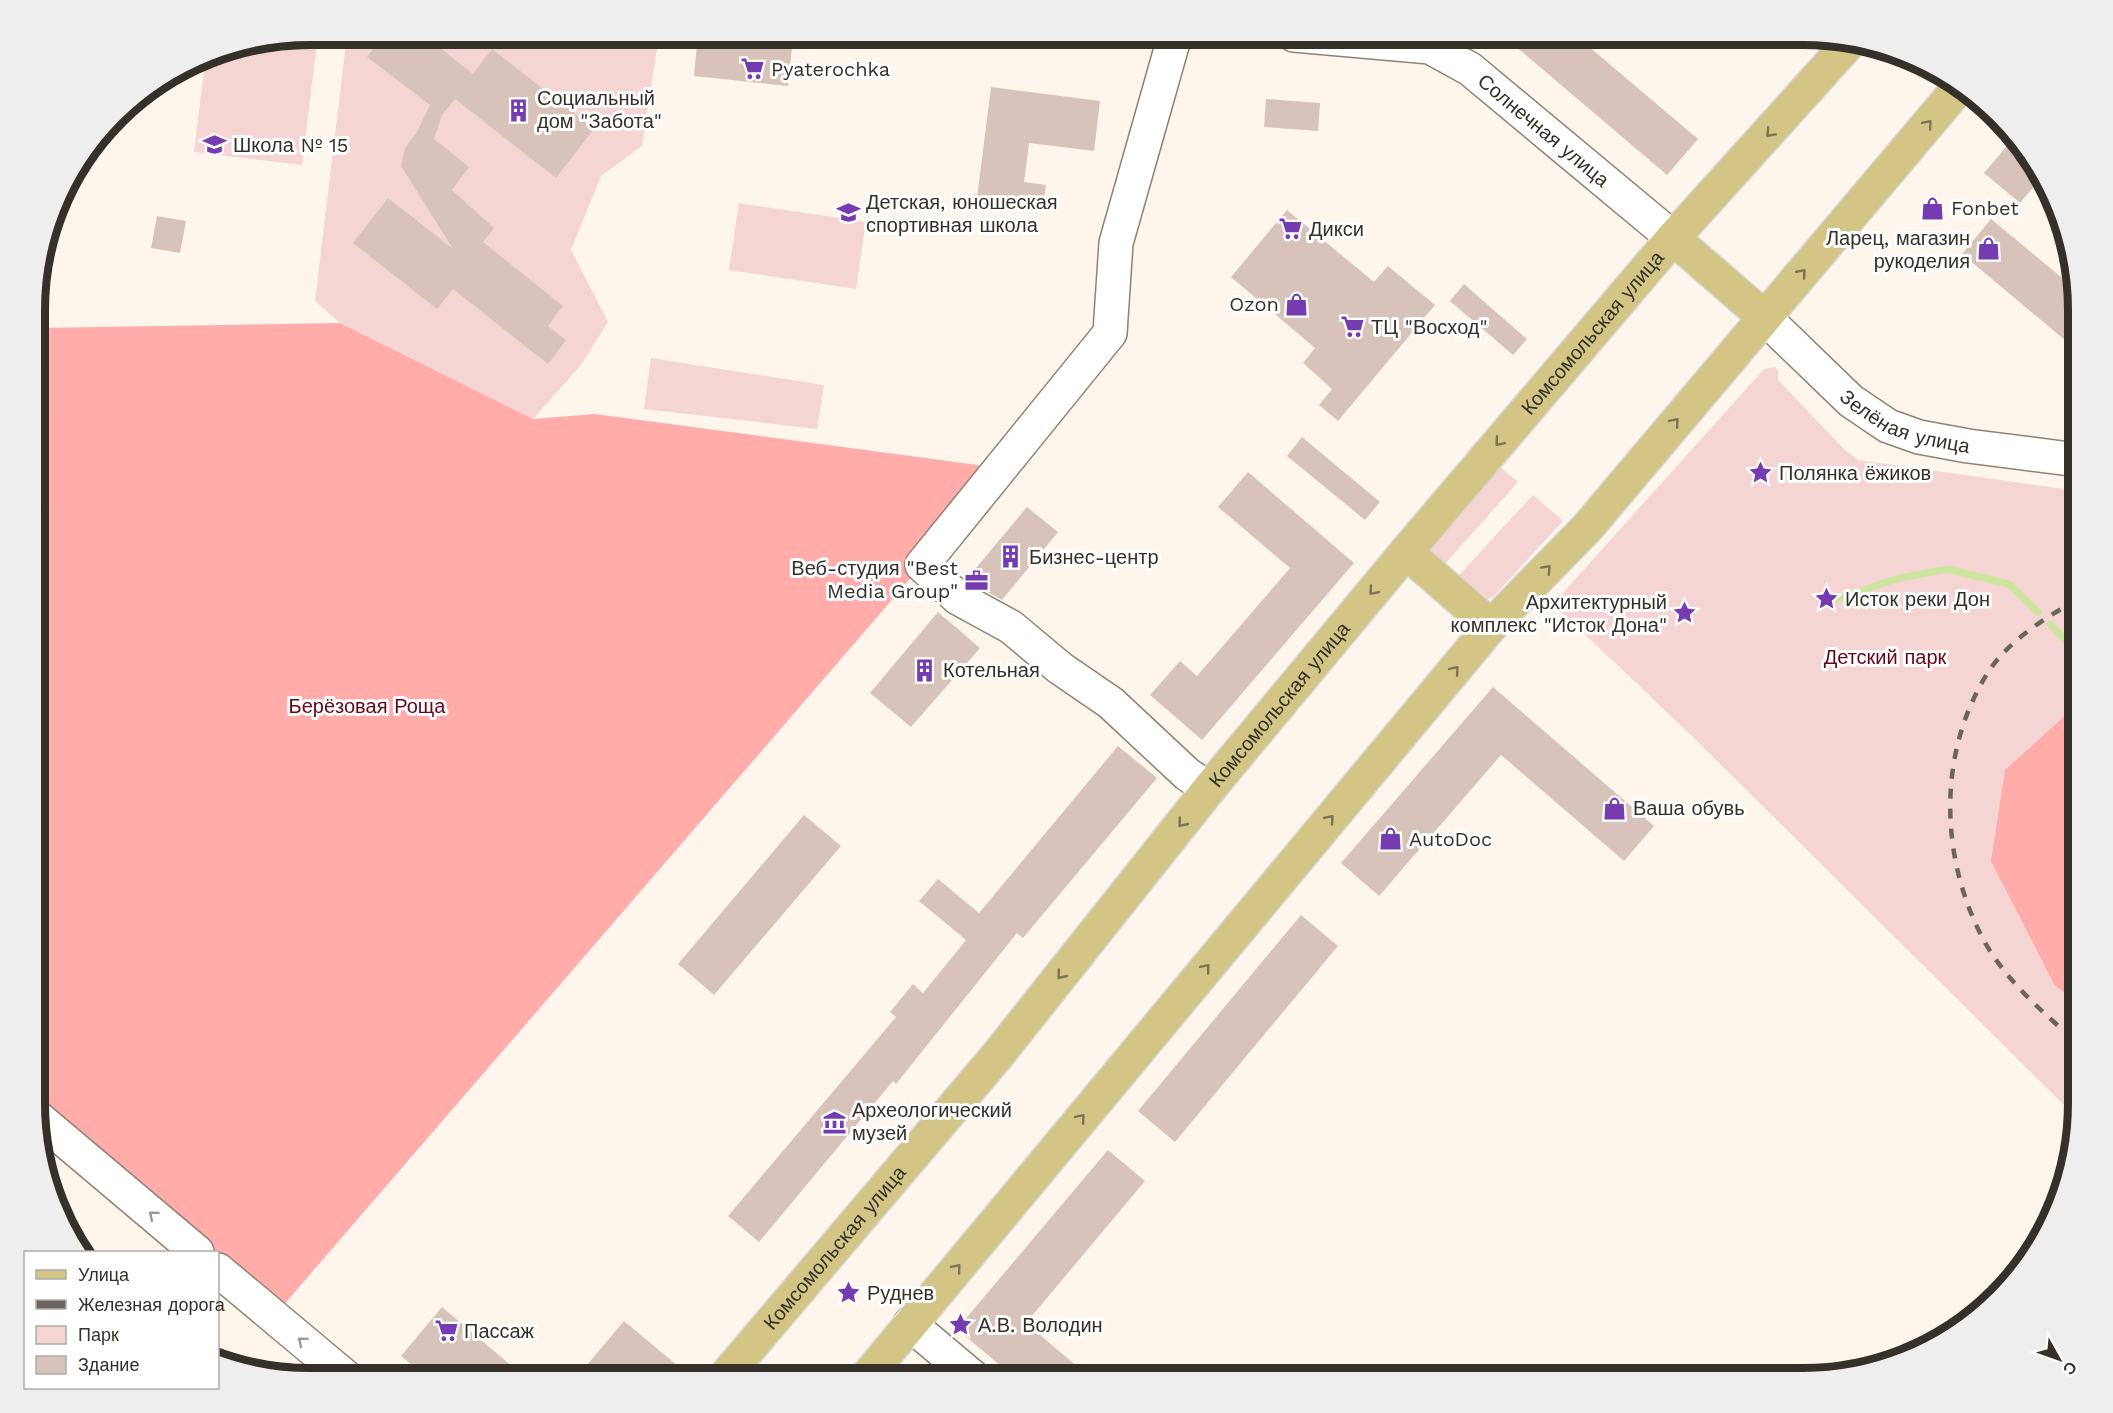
<svg xmlns="http://www.w3.org/2000/svg" width="2113" height="1413" viewBox="0 0 2113 1413" font-family="'Work Sans',sans-serif">
  <rect width="100%" height="100%" fill="#fef6ec"/>
  <path fill="#f5d5d4" d="M310,35h8l-16,130 -108,-13 12,-97z
    M347,35h312l-17,111 -41,30 -30,74 37,72 -27,43 -48,54 -193,-96 -25,-22z
    M739,203l127,19 -10,67 -127,-19z
    M651,358l173,27 -7,44 -173,-20z
    M1775,367l3,3v10l66,69 14,11 220,31v628l-383,-380 -142,-135 211,-235z
    M1498,465l20,17 -74,83 -15,-13 4,-15z
    M1533,495l30,26 -70,76 -5,2 -30,-23z"/>
  <path fill="#ffacab" d="M340,323l193,96 62,-5 398,53 -71,98 -641,743 -63,-52v-4h-4l-177,-147v-777z
    M2069,712l9,7v285l-24,-20 -63,-123 14,-91z"/>
  <g fill="none" stroke-linecap="round" stroke-linejoin="round">
    <path stroke="#cde59e" stroke-width="7" d="M1834,600l62,-21 51,-10 62,15 29,28
      M2050,624l27,27"/>
  </g>
  <path fill="#d7c3ba" d="M384,34h38l51,40 19,-25 102,80 -38,49 -101,-79 -13,16 -8,24 35,28 -17,23 42,38 -11,14 80,64 -15,20 18,14 -18,24 -95,-75 -16,20 -84,-66 35,-45 65,51 -52,-83 4,-18 12,-16 13,-27 -63,-48z
    M698,34h64l31,4 -5,48 -94,-10z
    M1501,34h73l124,105 -31,36z
    M991,87l109,14 -6,50 -65,-8 -5,39 22,3 -3,22 -66,-9z
    M1266,99l54,4 -2,28 -54,-4z
    M2012,140l31,36 -23,27 -36,-30z
    M1287,210l87,72 14,-16 47,39 -97,116 -19,-16 13,-16 -29,-26 12,-15 -84,-71z
    M157,216l29,5 -6,32 -29,-5z
    M1991,219l87,72v60l-116,-97z
    M1464,284l63,55 -14,16 -63,-54z
    M1302,437l78,65 -15,18 -78,-64z
    M1248,472l106,91 -152,177 -52,-45 30,-34 17,15 93,-108 -72,-61z
    M1027,507l31,25 -56,68 -36,-20z
    M938,612l42,36 -69,79 -41,-34z
    M1493,687l161,139 -30,35 -123,-106 -122,141 -38,-33z
    M1118,746l39,32 -134,160 -6,-5 -121,151 -3,-3 -134,161 -31,-26 168,-199 -6,-5 23,-28 10,9 43,-53 -47,-39 19,-22 41,34z
    M804,815l37,31 -127,149 -36,-31z
    M1301,915l37,31 -163,196 -37,-31z
    M1108,1150l37,31 -119,142 53,45 -9,10h-55l-58,-49z
    M442,1307l84,71h-98l-27,-22z
    M624,1321l54,45 -10,12h-92z"/>
  <g fill="none" stroke-linecap="round" stroke-linejoin="round">
    <defs>
      <g id="minor">
        <path d="M1175,35l-59,208 -6,90 -188,232 36,33 53,29 49,41 51,35 76,71 22,15"/>
        <path id="s1" d="M1294,35l136,12 40,22 203,169"/>
        <path id="s2" d="M1764,317l87,84 37,25 31,11 49,9 110,14"/>
        <path d="M37,1117l160,135"/>
        <path d="M218,1270l129,108"/>
        <path d="M910,1324l64,54"/>
      </g>
      <g id="major">
        <path d="M1673,238l91,79"/>
        <path d="M1406,552l85,74"/>
        <path id="s3" d="M724,1378l273,-322 212,-267 197,-237 267,-314 177,-196"/>
        <path d="M866,1378l625,-752 96,-98 374,-443"/>
      </g>
    </defs>
    <use href="#minor" stroke="#8e8273" stroke-width="36"/>
    <use href="#major" stroke="#d7d6d4" stroke-width="36"/>
    <use href="#minor" stroke="#fff" stroke-width="33"/>
    <use href="#major" stroke="#d2c585" stroke-width="33"/>
    <path stroke="#6a645c" stroke-width="4.5" stroke-dasharray="10 10" stroke-linecap="butt" d="M2078,600c-32,16 -72,43 -91,74 -49,79 -47,180 -6,261 21,42 62,78 97,108"/>
  </g>
  <defs><path id="oneway-chevron" d="M-2-3.5L2.5 0L-2 3.5" fill="none" stroke-width="1.6" stroke-linecap="round" stroke-linejoin="round" transform="scale(1.5)"/></defs>
  <g stroke="#7c7352">
    <use href="#oneway-chevron" transform="translate(1928 124) rotate(-50)"/>
    <use href="#oneway-chevron" transform="translate(1770 133) rotate(133)"/>
    <use href="#oneway-chevron" transform="translate(1802 273) rotate(-50)"/>
    <use href="#oneway-chevron" transform="translate(1675 422) rotate(-50)"/>
    <use href="#oneway-chevron" transform="translate(1499 442) rotate(131)"/>
    <use href="#oneway-chevron" transform="translate(1547 569) rotate(-47)"/>
    <use href="#oneway-chevron" transform="translate(1373 591) rotate(130)"/>
    <use href="#oneway-chevron" transform="translate(1455 670) rotate(-50)"/>
    <use href="#oneway-chevron" transform="translate(1330 819) rotate(-50)"/>
    <use href="#oneway-chevron" transform="translate(1182 823) rotate(129)"/>
    <use href="#oneway-chevron" transform="translate(1206 968) rotate(-50)"/>
    <use href="#oneway-chevron" transform="translate(1061 975) rotate(129)"/>
    <use href="#oneway-chevron" transform="translate(1081 1118) rotate(-50)"/>
    <use href="#oneway-chevron" transform="translate(957 1268) rotate(-50)"/>
  </g>
  <g stroke="#9a9894">
    <use href="#oneway-chevron" transform="translate(153 1215) rotate(-140)"/>
    <use href="#oneway-chevron" transform="translate(302 1341) rotate(-140)"/>
  </g>
  <defs>
    <symbol id="supermarket-bare" viewBox="-9 -9 18 18"><path d="M-6-5.5h2.5l.6 2H6L4.5 2H-2.5L-4.4-4H-6ZM-1.5 3.2a1.3 1.3 0 1 0 .1 0ZM3 3.2a1.3 1.3 0 1 0 .1 0Z" fill="#753cb2" stroke="#fff" stroke-width="2.5" paint-order="stroke"/></symbol>
    <symbol id="building-bare" viewBox="-9 -9 18 18"><path d="M-4-6H4V6H1V3H-1V6H-4ZM-2.5-4.3h1.7v1.8h-1.7ZM.8-4.3h1.7v1.8H.8ZM-2.5-1h1.7V.8h-1.7ZM.8-1h1.7V.8H.8Z" fill="#753cb2" stroke="#fff" stroke-width="2.5" paint-order="stroke"/></symbol>
    <symbol id="school-bare" viewBox="-9 -9 18 18"><path d="M0-5L7-2L0 1L-7-2ZM-4 1L0 2.5L4 1V4Q0 6-4 4Z" fill="#753cb2" stroke="#fff" stroke-width="2.5" paint-order="stroke"/></symbol>
    <symbol id="shop-bare" viewBox="-9 -9 18 18"><path d="M-5-2.5h2.3a2.7 3.5 0 0 1 5.4 0H5L5.5 6h-11ZM-1.5-2.5h3a1.5 2.3 0 0 0-3 0Z" fill="#753cb2" stroke="#fff" stroke-width="2.5" paint-order="stroke"/></symbol>
    <symbol id="sight-bare" viewBox="-9 -9 18 18"><path d="M0-6L1.8-2.2L6-1.7L2.9 1.2L3.7 5.4L0 3.3L-3.7 5.4L-2.9 1.2L-6-1.7L-1.8-2.2Z" fill="#753cb2" stroke="#fff" stroke-width="2.5" paint-order="stroke"/></symbol>
    <symbol id="office-bare" viewBox="-9 -9 18 18"><path d="M-6-3h4V-5.5h4V-3h4V5H-6ZM-1-4.5V-3h2v-1.5ZM-6 0V1H6V0Z" fill="#753cb2" stroke="#fff" stroke-width="2.5" paint-order="stroke"/></symbol>
    <symbol id="museum-bare" viewBox="-9 -9 18 18"><path d="M0-6L6-3V-2H-6V-3ZM-5-1h2V3h-2ZM-1-1h2V3h-2ZM3-1h2V3H3ZM-6 4H6V6H-6Z" fill="#753cb2" stroke="#fff" stroke-width="2.5" paint-order="stroke"/></symbol>
  </defs>
  <g fill-rule="evenodd">
    <use href="#supermarket-bare" x="736" y="52" width="33" height="33"/>
    <use href="#building-bare" x="502" y="94" width="33" height="33"/>
    <use href="#school-bare" x="198" y="128" width="33" height="33"/>
    <use href="#shop-bare" x="1916" y="192" width="33" height="33"/>
    <use href="#school-bare" x="832" y="196" width="33" height="33"/>
    <use href="#supermarket-bare" x="1274" y="212" width="33" height="33"/>
    <use href="#shop-bare" x="1972" y="232" width="33" height="33"/>
    <use href="#shop-bare" x="1280" y="288" width="33" height="33"/>
    <use href="#supermarket-bare" x="1336" y="310" width="33" height="33"/>
    <use href="#sight-bare" x="1744" y="456" width="33" height="33"/>
    <use href="#building-bare" x="994" y="540" width="33" height="33"/>
    <use href="#office-bare" x="960" y="564" width="33" height="33"/>
    <use href="#sight-bare" x="1810" y="582" width="33" height="33"/>
    <use href="#sight-bare" x="1668" y="596" width="33" height="33"/>
    <use href="#building-bare" x="908" y="654" width="33" height="33"/>
    <use href="#shop-bare" x="1598" y="792" width="33" height="33"/>
    <use href="#shop-bare" x="1374" y="822" width="33" height="33"/>
    <use href="#museum-bare" x="818" y="1106" width="33" height="33"/>
    <use href="#sight-bare" x="832" y="1276" width="33" height="33"/>
    <use href="#sight-bare" x="944" y="1308" width="33" height="33"/>
    <use href="#supermarket-bare" x="430" y="1314" width="33" height="33"/>
  </g>
  <g text-anchor="middle" dominant-baseline="central" stroke-width="6" stroke-linejoin="round" paint-order="stroke">
    <g font-size="20" fill="#353029" stroke="#fff" text-anchor="start">
      <text x="771" y="69">Pyaterochka</text>
      <text x="537" y="98">Социальный<tspan x="537" dy="23">дом "Забота"</tspan></text>
      <text x="233" y="145">Школа № 15</text>
      <text x="866" y="202">Детская, юношеская<tspan x="866" dy="23">спортивная школа</tspan></text>
      <text x="1951" y="208">Fonbet</text>
      <text x="1309" y="229">Дикси</text>
      <text x="1970" y="238" text-anchor="end">Ларец, магазин<tspan x="1970" dy="23">рукоделия</tspan></text>
      <text x="1279" y="304" text-anchor="end">Ozon</text>
      <text x="1371" y="327">ТЦ "Восход"</text>
      <text x="1779" y="473">Полянка ёжиков</text>
      <text x="1029" y="557">Бизнес-центр</text>
      <text x="958" y="568" text-anchor="end">Веб-студия "Best<tspan x="958" dy="23">Media Group"</tspan></text>
      <text x="1845" y="599">Исток реки Дон</text>
      <text x="1667" y="602" text-anchor="end">Архитектурный<tspan x="1667" dy="23">комплекс "Исток Дона"</tspan></text>
      <text x="943" y="670">Котельная</text>
      <text x="1633" y="808">Ваша обувь</text>
      <text x="1409" y="839">AutoDoc</text>
      <text x="852" y="1110">Археологический<tspan x="852" dy="23">музей</tspan></text>
      <text x="867" y="1293">Руднев</text>
      <text x="978" y="1325">А.В. Володин</text>
      <text x="464" y="1331">Пассаж</text>
    </g>
    <g font-size="20" fill="#353029" stroke="#fff">
      <text stroke="none"><textPath href="#s1" startOffset="278">Солнечная улица</textPath></text>
      <text stroke="none"><textPath href="#s3" startOffset="1359">Комсомольская улица</textPath></text>
      <text stroke="none"><textPath href="#s2" startOffset="180">Зелёная улица</textPath></text>
      <text stroke="none"><textPath href="#s3" startOffset="873">Комсомольская улица</textPath></text>
      <text stroke="none"><textPath href="#s3" startOffset="171">Комсомольская улица</textPath></text>
    </g>
    <g font-size="20" fill="#670517" stroke="#fff">
      <text x="1885" y="657">Детский парк</text>
      <text x="367" y="706">Берёзовая Роща</text>
    </g>
  </g>
  <path d="M0 0H2113V1413H0ZM310 45H1803A265 265 0 0 1 2068 310V1103A265 265 0 0 1 1803 1368H310A265 265 0 0 1 45 1103V310A265 265 0 0 1 310 45Z" fill="#efeeee" fill-rule="evenodd"/>
  <path fill="none" stroke="#353029" stroke-width="8" d="M310 45H1803A265 265 0 0 1 2068 310V1103A265 265 0 0 1 1803 1368H310A265 265 0 0 1 45 1103V310A265 265 0 0 1 310 45Z"/>
  <rect x="24" y="1251" width="195" height="138" fill="#ffffff" stroke="#aeaca9" stroke-width="1.5"/>
  <rect x="36" y="1270" width="30" height="9" fill="#d2c585" stroke="#aeaca9" stroke-width="1.5"/>
  <text x="78" y="1281" font-size="18" fill="#353029">Улица</text>
  <rect x="36" y="1300" width="30" height="9" fill="#6a645c" stroke="#aeaca9" stroke-width="1.5"/>
  <text x="78" y="1311" font-size="18" fill="#353029">Железная дорога</text>
  <rect x="36" y="1326" width="30" height="18" fill="#f5d5d4" stroke="#aeaca9" stroke-width="1.5"/>
  <text x="78" y="1341" font-size="18" fill="#353029">Парк</text>
  <rect x="36" y="1356" width="30" height="18" fill="#d7c3ba" stroke="#aeaca9" stroke-width="1.5"/>
  <text x="78" y="1371" font-size="18" fill="#353029">Здание</text>
  <g transform="translate(2059 1359) rotate(130)" stroke="#ffffff" stroke-width="4.5" paint-order="stroke">
  <path d="M0-4.5L10 22L0 15L-10 22Z" fill="#353029"/>
  <text y="-9" font-size="16" font-weight="bold" text-anchor="middle" fill="#353029">С</text>
  </g>
</svg>
